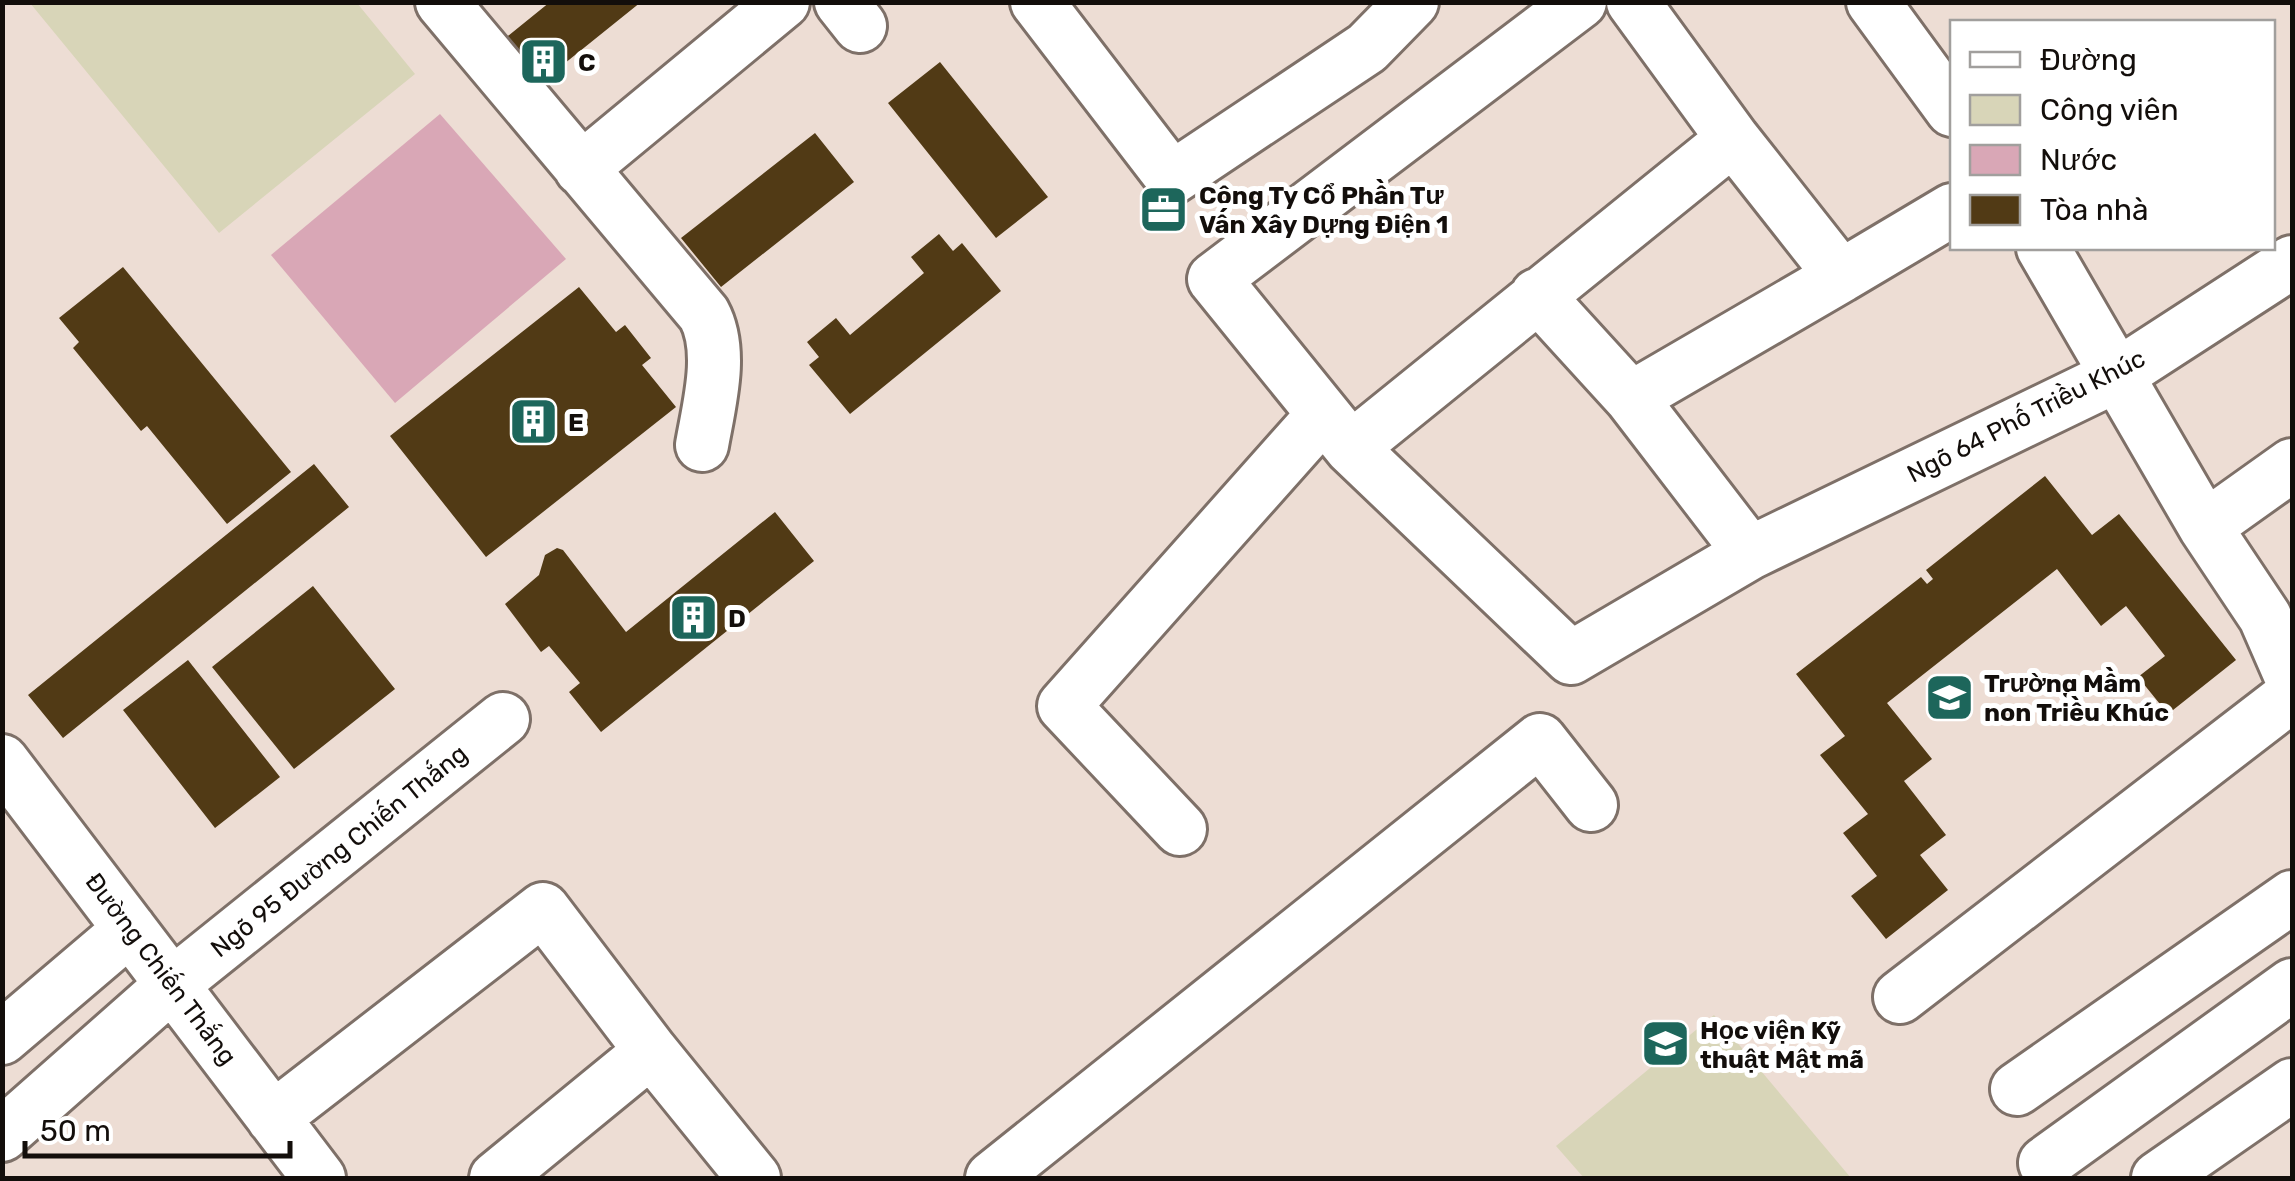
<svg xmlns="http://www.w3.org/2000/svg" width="2295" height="1181" viewBox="0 0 2295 1181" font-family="Rubik,sans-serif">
  <rect width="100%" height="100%" fill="#edddd4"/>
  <path fill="#d8d5b8" d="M30,3h327l58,71 -196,159z
    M1714,1015l137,163h-267l-28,-32z"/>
  <path fill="#d9a7b6" d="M440,114l126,145 -171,144 -124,-148z"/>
  <path fill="#513a15" d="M550,2h91l-102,82 -36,-44z
    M940,62l108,135 -52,41 -108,-135z
    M815,133l39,49 -133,105 -40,-49z
    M939,234l14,17 9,-8 39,48 -151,123 -41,-49 10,-8 -12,-15 29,-24 14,17 74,-62 -13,-16z
    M123,267l168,205 -64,52 -80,-98 -6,5 -68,-83 6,-6 -20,-24z
    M579,287l37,45 9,-7 26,33 -9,7 34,42 -190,150 -96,-121z
    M314,464l35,43 -286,231 -35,-43z
    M2045,476l47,59 27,-21 117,146 -68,54 -30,-37 27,-21 -39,-50 -25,20 -44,-57 -170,134 45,56 -28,22 42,54 -26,20 28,35 -62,49 -35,-43 26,-20 -34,-43 25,-19 -48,-59 25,-19 -49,-62 125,-97 6,7 6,-5 -7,-9z
    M775,512l39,49 -213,171 -32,-40 11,-9 -31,-37 -8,6 -36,-48 34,-29 6,-20 12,-7 6,2 63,82z
    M313,586l82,103 -101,80 -82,-102z
    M188,660l92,117 -65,51 -92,-118z"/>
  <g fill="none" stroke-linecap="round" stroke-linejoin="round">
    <defs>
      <path id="minor" d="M442,2l262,312c20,37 5,91 -2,131
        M841,2l19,24
        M1037,2l135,176 195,-130 45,-46
        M1580,2l-366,277 137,169 220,210 179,-105 366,-177 176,-114
        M1873,2l79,108
        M581,169l202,-167
        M2043,248l162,279 60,90 27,62
        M1841,276l111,-66
        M1537,295l94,103 119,155
        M1631,398l210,-122 -108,-137 -100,-137
        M1351,448l382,-309
        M2205,527l87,-62
        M2,761l317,417
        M1180,829l-116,-123 258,-290
        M1900,997l392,-302
        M2,1038l128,-109
        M2017,1089l275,-192
        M273,1118l270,-209 108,142
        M2,1135l172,-152 329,-264
        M2045,1163l247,-178
        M496,1178l155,-127 103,127
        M992,1178l548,-438 51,65
        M2158,1178l134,-93"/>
    </defs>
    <use href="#minor" stroke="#7e7068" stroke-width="58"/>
    <use href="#minor" stroke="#fff" stroke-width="52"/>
  </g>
  <defs>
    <symbol id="building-square" viewBox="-11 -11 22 22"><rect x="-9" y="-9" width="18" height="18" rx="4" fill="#1d665b" stroke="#fff"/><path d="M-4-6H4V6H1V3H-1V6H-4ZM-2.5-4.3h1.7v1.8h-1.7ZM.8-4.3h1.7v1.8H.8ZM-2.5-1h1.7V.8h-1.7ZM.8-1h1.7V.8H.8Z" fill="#fff"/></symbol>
    <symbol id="office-square" viewBox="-11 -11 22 22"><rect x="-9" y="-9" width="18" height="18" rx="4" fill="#1d665b" stroke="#fff"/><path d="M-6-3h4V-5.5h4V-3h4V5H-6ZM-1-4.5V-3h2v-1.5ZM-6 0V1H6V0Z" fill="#fff"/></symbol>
    <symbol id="school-square" viewBox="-11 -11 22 22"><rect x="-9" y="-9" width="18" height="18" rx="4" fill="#1d665b" stroke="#fff"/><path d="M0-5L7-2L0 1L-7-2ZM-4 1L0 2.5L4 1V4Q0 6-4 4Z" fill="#fff"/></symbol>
    <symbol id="university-square" viewBox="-11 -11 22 22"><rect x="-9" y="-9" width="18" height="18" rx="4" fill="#1d665b" stroke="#fff"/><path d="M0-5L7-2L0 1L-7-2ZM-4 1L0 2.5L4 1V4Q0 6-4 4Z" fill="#fff"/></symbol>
  </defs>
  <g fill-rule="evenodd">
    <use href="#building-square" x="516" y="34" width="55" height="55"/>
    <use href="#office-square" x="1136" y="182" width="55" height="55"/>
    <use href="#building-square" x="506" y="394" width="55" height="55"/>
    <use href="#building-square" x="666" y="590" width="55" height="55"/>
    <use href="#school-square" x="1922" y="670" width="55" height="55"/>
    <use href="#university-square" x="1638" y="1016" width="55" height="55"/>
  </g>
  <g text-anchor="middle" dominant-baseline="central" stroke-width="10" stroke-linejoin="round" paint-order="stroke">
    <g font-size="25" font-weight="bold" fill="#130e0b" stroke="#fff" text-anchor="start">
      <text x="578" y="62">C</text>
      <text x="1199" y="195">Công Ty Cổ Phần Tư<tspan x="1199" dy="29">Vấn Xây Dựng Điện 1</tspan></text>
      <text x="568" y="422">E</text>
      <text x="728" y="618">D</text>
      <text x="1984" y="683">Trường Mầm<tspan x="1984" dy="29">non Triều Khúc</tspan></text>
      <text x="1700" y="1030">Học viện Kỹ<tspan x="1700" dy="29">thuật Mật mã</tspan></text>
    </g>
    <g font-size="25" fill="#130e0b" stroke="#fff">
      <text transform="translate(2026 416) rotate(-27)">Ngõ 64 Phố Triều Khúc</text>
      <text transform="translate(339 851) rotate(-39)">Ngõ 95 Đường Chiến Thắng</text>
      <text transform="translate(161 969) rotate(53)">Đường Chiến Thắng</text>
    </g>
  </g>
  <rect width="2295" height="1181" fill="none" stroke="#130e0b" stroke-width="10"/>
  <rect x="1950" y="20" width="325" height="230" fill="#ffffff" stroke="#a19f9d" stroke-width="2.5"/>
  <rect x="1970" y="52" width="50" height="15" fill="#ffffff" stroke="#a19f9d" stroke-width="2.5"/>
  <text x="2040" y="70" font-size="30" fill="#130e0b">Đường</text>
  <rect x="1970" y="95" width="50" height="30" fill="#d8d5b8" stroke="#a19f9d" stroke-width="2.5"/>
  <text x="2040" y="120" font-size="30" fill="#130e0b">Công viên</text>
  <rect x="1970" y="145" width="50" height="30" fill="#d9a7b6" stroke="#a19f9d" stroke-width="2.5"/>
  <text x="2040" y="170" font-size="30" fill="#130e0b">Nước</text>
  <rect x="1970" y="195" width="50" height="30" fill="#513a15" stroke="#a19f9d" stroke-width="2.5"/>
  <text x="2040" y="220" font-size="30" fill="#130e0b">Tòa nhà</text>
  <path d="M25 1141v15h265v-15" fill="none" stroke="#130e0b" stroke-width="5"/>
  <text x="40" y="1141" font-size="30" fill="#130e0b" stroke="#ffffff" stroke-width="8" paint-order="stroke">50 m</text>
</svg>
